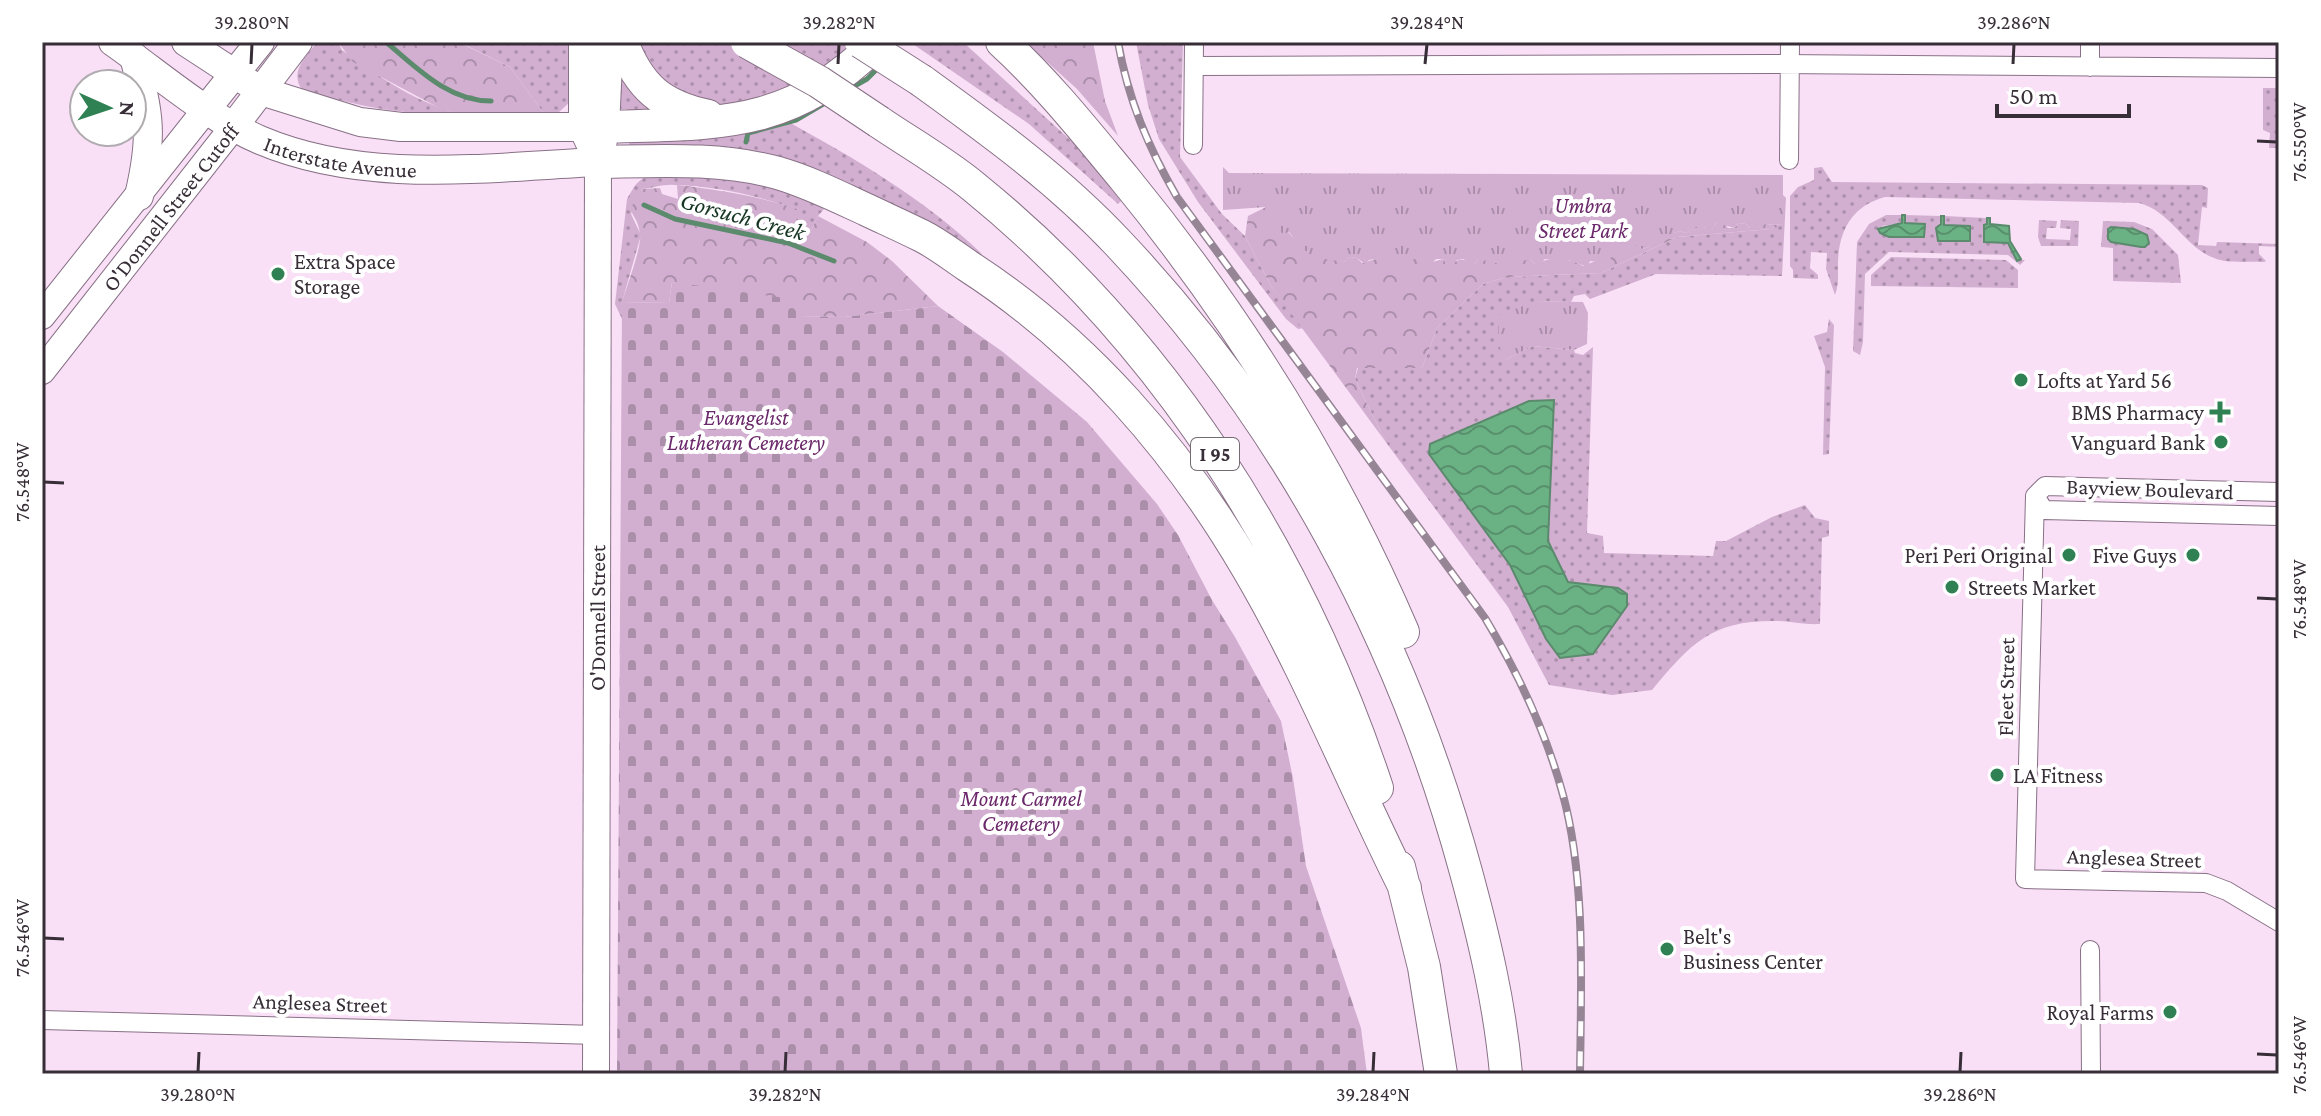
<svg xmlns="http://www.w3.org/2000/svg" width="2321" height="1116" viewBox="0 0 2321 1116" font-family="'Crimson Pro',serif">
  <defs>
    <pattern id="grass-dots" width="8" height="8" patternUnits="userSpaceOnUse" patternTransform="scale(2)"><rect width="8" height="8" fill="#d2afd0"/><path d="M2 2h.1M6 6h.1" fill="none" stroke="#ab8faa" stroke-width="1.8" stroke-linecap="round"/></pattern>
    <pattern id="forest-crowns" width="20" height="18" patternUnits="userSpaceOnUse" patternTransform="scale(2)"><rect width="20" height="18" fill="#d2afd0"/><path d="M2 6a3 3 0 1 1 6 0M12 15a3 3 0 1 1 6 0" fill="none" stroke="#ab8faa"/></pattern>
    <pattern id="cemetery-stones" width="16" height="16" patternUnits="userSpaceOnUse" patternTransform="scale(2)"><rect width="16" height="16" fill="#d2afd0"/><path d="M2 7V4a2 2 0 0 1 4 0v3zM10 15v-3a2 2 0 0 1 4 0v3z" fill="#ab8faa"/></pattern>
    <pattern id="park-tufts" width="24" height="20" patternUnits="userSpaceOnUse" patternTransform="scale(2)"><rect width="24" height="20" fill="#d2afd0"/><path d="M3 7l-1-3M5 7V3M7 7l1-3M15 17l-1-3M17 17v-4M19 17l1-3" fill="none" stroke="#ab8faa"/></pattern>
    <pattern id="water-waves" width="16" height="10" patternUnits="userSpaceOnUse" patternTransform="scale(2)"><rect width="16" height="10" fill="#6ab184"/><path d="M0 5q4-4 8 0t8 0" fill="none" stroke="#58906d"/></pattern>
  </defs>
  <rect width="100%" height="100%" fill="#f9e0f7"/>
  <path fill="url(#grass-dots)" d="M317,42h21l4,8c37,27 76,54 122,65 -62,0 -103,-8 -162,-25 -13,-19 4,-33 15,-48z
    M459,42h113l-2,60 -11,10 -14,3 -35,-48z
    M636,42h229l-65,42 -64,24 -32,-3 -50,-27z
    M910,42h53l115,105 43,54 -3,3 -89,-80z
    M1136,42h47l-3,115 42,57 23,22 26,50 33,42 -6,1 -12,-10 -88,-117 -39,-63 -11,-34z
    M621,65l42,45 -36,3v-4h-6z
    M2263,88h16v60h-10l1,-15 -7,-3z
    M785,120c69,38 140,79 197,134l-265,-102 -88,-7v-9z
    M1822,167l10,15 370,3 6,3 -1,20 -5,-1 -4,38 18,1 1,-4 62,2v3l-20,-1v8l7,7 -2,1c-15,-1 -36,2 -50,-4 -30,-11 -43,-47 -75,-55l-254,-6c-33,9 -46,33 -47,66 0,11 1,22 -3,32l-9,-26 1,-16 -16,-1 -1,16 8,7v4l-25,-1v-8l-3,-4v-70l8,-9 16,-7v-12z
    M653,173l100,6 63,23 8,7 -6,7 -8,17 -17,-6 6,-17c-40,-14 -82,-24 -125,-25 -10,-1 -21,3 -32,4l-11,25 10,21 -19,67v17l-7,-15 12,-105c9,-15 8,-17 26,-26z
    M1782,194l4,4 -4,78 -126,-2 -66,25 -5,-5 -11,2 -3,6 -34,-1 -32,59 28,-14 41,4 1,3 8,2 10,-8 -6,186 16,3 1,17 109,3 3,-15h10l46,-24 33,-12 10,13 14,3v15l-7,2 -2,86c-15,1 -29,-3 -43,-3 -65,-1 -85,21 -125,69l-40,5 -63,-10 -41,-78 -123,-166 -30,-62 3,-11h64l15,-40 46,-44 24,-7 94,-4 76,-36 94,-8 12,-5z
    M1886,215h16v8l-20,3 7,11h35l1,-13 -20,-1v-8l36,1 -4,24 33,1 -26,-16v-9l43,2 -2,25h23l9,17h8l-5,5 -12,-10 -119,-3 -24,22 -2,68 -3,13 -7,-4 4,-109 12,-18z
    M2039,220l18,1 -1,7h-9l-1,11 24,1 1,-11 -11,-1 1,-8 18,1 -1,25h-37l-3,-9z
    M2103,221l31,1 18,7 26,26 3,28 -68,-2v-33l-12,-1z
    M1891,257l115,3 12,10v18l-147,-2v-11z
    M1829,319l5,6 -5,129 -6,1 2,-88 -11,-31 13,-4z"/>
  <path fill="url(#forest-crowns)" d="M338,42h120l52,25 35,48h-81l-23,-6 -88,-47z
    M1025,42h68l12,59 13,35 -41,-47z
    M677,185c43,5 82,11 123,25l-6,16 16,7 8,-17 49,26 25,19 46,45 -94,11 -44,-1 -128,-34 -3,21 -47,-1c4,-13 20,-56 18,-67 -2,-26 -19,-16 2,-46l18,-1 2,6 16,5z
    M1266,207l10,10 7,17 5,-2 21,21v6h24l11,3 6,-5 7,1 5,5 14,-4h44l5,5 18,-5 4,5h5c8,-7 14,-4 23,0l3,-5h52l5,5c14,-7 34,-7 48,2l55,-22 4,5 7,-2 3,-7 28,-9 6,2 15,-10 5,5h6l5,-5h7l4,5h6l5,-5 7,1 4,4h7l4,-4 22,1 -12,4 -94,8 -76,36 -94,4 -24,7 -46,44 -15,40h-65l-2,11 30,62 -114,-155 -26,-50 3,-20z"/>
  <path fill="url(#cemetery-stones)" d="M672,282l113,16 15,18 44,1 94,-11 65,46 84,70 70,82 21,31 34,65 23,37 46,84 12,57 13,88 55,162 6,46h-750l5,-772 47,1z"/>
  <path fill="url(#park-tufts)" d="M1223,167l6,6 554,2v50l-21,-1 -5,4h-7l-4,-4 -7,-1 -5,5 -17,-5 -5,5h-6l-5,-4 -15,9 -6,-2 -6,2 -3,5 -18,2 -4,7 -7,2 -4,-4 -6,2 -3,6 -18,4 -2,7 -7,2 -4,-4 -8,-1 -2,6 -20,-7 -3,6h-8l-6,-6 -6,-1 -5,5h-5l-5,-5 -18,5 -4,-5 -7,1 -1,4 -22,-5 -3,5h-8l-3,-5 -7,1 -4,4h-6l-4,-5h-7l-5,5h-7l-4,-5h-6l-4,5h-7l-3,-5h-8l-5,5h-8l-4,-5 -6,1 -4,4 -8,-6 -7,-1 -6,5 -19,-3 -5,5h-6l-5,-5 -1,-7 -15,-8v-7l-4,-5 -6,2 -6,-6 -1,-11 -7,1 -3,-4v-7l-43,3z
    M1537,301l46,1 5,11 -1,31 -13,6 -41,-4 -28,14 -6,-15 -1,-30z"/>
  <path fill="url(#water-waves)" stroke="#5b8a6d" stroke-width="2" d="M1902,215h3v8l20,1 -1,13h-35l-9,-4 -2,-4 24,-6z
    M1941,216h3v9l26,1v15h-32l-2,-13 5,-4z
    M1987,218h3v6l19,2 1,15 11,18 -4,2 -9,-18 -24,-1v-17l3,-1z
    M2111,227l23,2 13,6 2,8 -4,4h-4l-30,-5 -3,-3v-10z
    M1554,400l-6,141 20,41 50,6 9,6v12l-34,48 -33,4 -14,-19 -36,-74 -81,-111 1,-10 99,-43z"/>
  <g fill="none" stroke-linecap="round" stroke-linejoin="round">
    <path stroke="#5b8a6d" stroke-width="5" d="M386,42c31,26 62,59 105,59
      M851,88l16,-9 11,-11
      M746,142l2,-9 48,-13 29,-17
      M644,205l31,14 113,24 46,18"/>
    <defs>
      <path id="street" d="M1194,66l576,-2 509,4
        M2090,67v-25
        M1193,145l1,-103
        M1789,160l1,-118
        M2035,496l-10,383 181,4 21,8 52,31
        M2035,496l9,14 235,6
        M2035,496l10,-10 234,6
        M2090,950l1,124
        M42,1020l554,15"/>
      <g id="secondary">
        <path d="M42,316l165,-208"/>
        <path id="s1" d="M42,371l192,-245"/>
        <path id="s2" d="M596,1074l2,-912"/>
      </g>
      <g id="primary">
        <path id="s3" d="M113,42c46,32 96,76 147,98 106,45 227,27 338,22"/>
        <path d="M186,42l75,49 99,31 41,5h204"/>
        <path d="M583,42v86l7,15"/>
        <path d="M134,57c16,59 19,79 5,139"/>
        <path d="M207,108l53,-66"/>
        <path d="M234,126l64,-84"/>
        <path d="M602,146l3,-19 4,-85"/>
      </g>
      <path id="highway" d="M622,42c17,45 39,64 86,74
        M1002,42c45,41 83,89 122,136 113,138 208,289 279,454
        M922,81c69,50 137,99 196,162 167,177 284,394 348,629 18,66 34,133 40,202
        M879,122c31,21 66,41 95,65 191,155 326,369 403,601
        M605,127c116,-4 184,2 273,-85
        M598,162c60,-1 122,-5 180,11 31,9 61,24 89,37 19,9 37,17 55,26 16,8 31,20 46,30 116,75 210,183 280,303 60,102 104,213 157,319
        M1399,867l25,100 17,107"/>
    </defs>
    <use href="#street" stroke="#887186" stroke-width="20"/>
    <use href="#secondary" stroke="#887186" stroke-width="28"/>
    <use href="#primary" stroke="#887186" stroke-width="30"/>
    <use href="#highway" stroke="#887186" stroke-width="34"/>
    <use href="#street" stroke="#fff" stroke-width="18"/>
    <use href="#secondary" stroke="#fff" stroke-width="26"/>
    <use href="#primary" stroke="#fff" stroke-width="28"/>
    <use href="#highway" stroke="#fff" stroke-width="32"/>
    <defs>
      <path id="rail" d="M1118,42c10,57 30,105 59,155l308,421c33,55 61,114 78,177 23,84 18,192 17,279"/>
    </defs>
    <use href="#rail" stroke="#968595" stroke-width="8"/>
    <use href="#rail" stroke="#fff" stroke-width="5" stroke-dasharray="15" stroke-linecap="butt"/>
    <defs>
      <path id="highway-bridge" d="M747,42l72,40 60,40
        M861,42l61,39"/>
    </defs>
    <use href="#highway-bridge" stroke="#887186" stroke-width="34" stroke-linecap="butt"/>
    <use href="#highway-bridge" stroke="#fff" stroke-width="32"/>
  </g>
  <path fill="none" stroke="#372e37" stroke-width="3" d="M251,64l1,-20M838,64l1,-20M1425,64l2,-20M2013,64l1,-20M2257,141l20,1M44,482l20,1M2257,598l20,1M44,938l20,1M2257,1054l20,1M198,1072l1,-20M785,1072l1,-20M1373,1072l1,-20M1960,1072l1,-20"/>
  <g fill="#2f8052" stroke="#fff" stroke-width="3">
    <circle cx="278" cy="274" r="8"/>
    <circle cx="2021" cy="380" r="8"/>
    <path d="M2216 400h8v8h8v8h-8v8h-8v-8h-8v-8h8z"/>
    <circle cx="2221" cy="442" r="8"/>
    <circle cx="2069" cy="555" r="8"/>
    <circle cx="2193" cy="555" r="8"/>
    <circle cx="1952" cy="587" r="8"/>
    <circle cx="1997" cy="775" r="8"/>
    <circle cx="1667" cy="949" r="8"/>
    <circle cx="2170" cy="1012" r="8"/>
  </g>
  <g text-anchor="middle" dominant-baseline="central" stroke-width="8" stroke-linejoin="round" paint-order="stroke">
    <rect fill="#fff" stroke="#736d73" stroke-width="2" x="1191" y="438" width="48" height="32" rx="6"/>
    <g font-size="20" font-weight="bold" fill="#372e37">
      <text x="1215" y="454">I 95</text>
    </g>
    <g font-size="22" fill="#372e37" stroke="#fff">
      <text stroke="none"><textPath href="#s3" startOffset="260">Interstate Avenue</textPath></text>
      <text stroke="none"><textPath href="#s1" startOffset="208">O'Donnell Street Cutoff</textPath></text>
      <text transform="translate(2150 489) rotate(2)">Bayview Boulevard</text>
      <text stroke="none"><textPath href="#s2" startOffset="456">O'Donnell Street</textPath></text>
      <text transform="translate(2006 687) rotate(-89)">Fleet Street</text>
      <text transform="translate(2134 858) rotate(2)">Anglesea Street</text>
      <text transform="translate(320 1003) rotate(2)">Anglesea Street</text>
    </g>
    <g font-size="22" font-style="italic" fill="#6a2769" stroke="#fff">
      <text x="1583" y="205">Umbra<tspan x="1583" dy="25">Street Park</tspan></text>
      <text x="746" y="417">Evangelist<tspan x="746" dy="25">Lutheran Cemetery</tspan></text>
      <text x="1021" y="798">Mount Carmel<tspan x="1021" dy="25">Cemetery</tspan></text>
    </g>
    <g font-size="22" fill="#372e37" stroke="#fff" text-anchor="start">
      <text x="294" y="261">Extra Space<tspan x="294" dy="25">Storage</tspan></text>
      <text x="2037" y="380">Lofts at Yard 56</text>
      <text x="2204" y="412" text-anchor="end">BMS Pharmacy</text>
      <text x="2205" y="442" text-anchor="end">Vanguard Bank</text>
      <text x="2053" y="555" text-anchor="end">Peri Peri Original</text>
      <text x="2177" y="555" text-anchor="end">Five Guys</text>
      <text x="1968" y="587">Streets Market</text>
      <text x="2013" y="775">LA Fitness</text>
      <text x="1683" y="936">Belt's<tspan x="1683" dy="25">Business Center</tspan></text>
      <text x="2154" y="1012" text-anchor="end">Royal Farms</text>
    </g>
    <g font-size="24" font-style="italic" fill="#153522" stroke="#fff">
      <text transform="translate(743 216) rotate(15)">Gorsuch Creek</text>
    </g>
  </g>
  <rect width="2321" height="1116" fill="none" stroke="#ffffff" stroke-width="88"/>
  <g transform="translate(108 108) rotate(93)"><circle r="38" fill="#ffffff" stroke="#afabaf" stroke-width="2"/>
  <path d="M0-6L14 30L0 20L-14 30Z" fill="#2f8052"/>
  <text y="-12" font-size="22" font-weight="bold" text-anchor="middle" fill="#372e37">N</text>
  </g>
  <path d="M1997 104v12h132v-12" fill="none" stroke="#372e37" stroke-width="4"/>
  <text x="2009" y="104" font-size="24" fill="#372e37" stroke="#ffffff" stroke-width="6" paint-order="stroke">50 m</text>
  <rect x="44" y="44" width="2233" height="1028" fill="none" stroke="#372e37" stroke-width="3"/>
  <g font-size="20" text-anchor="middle" fill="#372e37">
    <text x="252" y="29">39.280°N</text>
    <text x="839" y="29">39.282°N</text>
    <text x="1427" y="29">39.284°N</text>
    <text x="2014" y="29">39.286°N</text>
    <text transform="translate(2299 142) rotate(-90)" y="7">76.550°W</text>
    <text transform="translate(22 482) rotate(-90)" y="7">76.548°W</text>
    <text transform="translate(2299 599) rotate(-90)" y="7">76.548°W</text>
    <text transform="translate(22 938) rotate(-90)" y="7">76.546°W</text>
    <text transform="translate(2299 1055) rotate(-90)" y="7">76.546°W</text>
    <text x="198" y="1101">39.280°N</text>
    <text x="785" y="1101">39.282°N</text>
    <text x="1373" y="1101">39.284°N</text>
    <text x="1960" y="1101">39.286°N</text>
  </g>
</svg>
